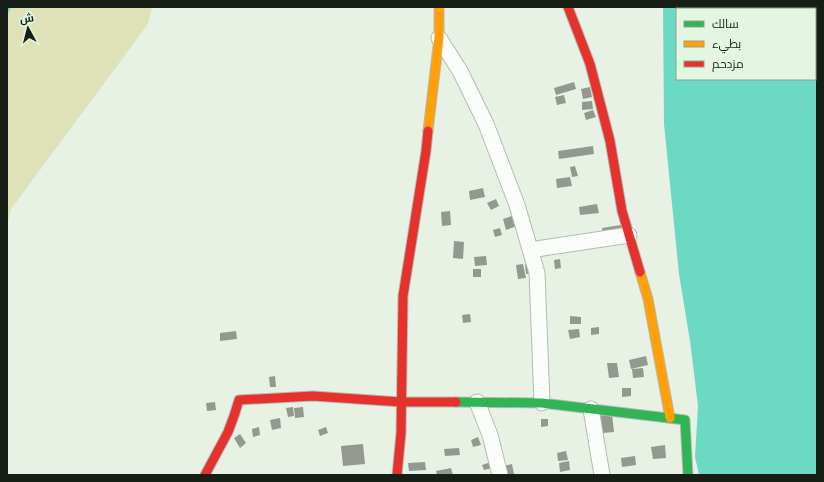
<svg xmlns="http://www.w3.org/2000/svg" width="824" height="482" viewBox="0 0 824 482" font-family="Raleway,Cairo,sans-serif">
  <rect width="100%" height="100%" fill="#e7f2e5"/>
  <path fill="#dfe2b9" d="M7,7h145l-4,17 -137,185 -4,17z"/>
  <path fill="#6cd9c2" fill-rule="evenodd" d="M663,7h154v468h-118l-4,-18 3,-51 -8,-65 -11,-67 -15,-150zM677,9h138v70h-138z"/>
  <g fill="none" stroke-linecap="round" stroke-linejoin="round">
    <path stroke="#6cd9c2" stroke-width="4" d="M7,11l2,-4"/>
  </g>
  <path fill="#93998f" d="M574,82l2,7 -20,6 -2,-7z
    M590,87l2,10 -9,2 -2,-10z
    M564,95l2,8 -9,2 -2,-8z
    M592,101l1,8 -11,1v-8z
    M593,110l3,7 -10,3 -2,-7z
    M593,146l1,8 -35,5 -1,-8z
    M575,166l3,10 -6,1 -2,-10z
    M570,177l2,9 -15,2 -1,-9z
    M483,188l2,9 -15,3 -1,-9z
    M496,199l3,7 -8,4 -4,-7z
    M597,204l2,9 -19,2 -1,-8z
    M450,211l1,14 -9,1 -1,-14z
    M518,214l4,10 -16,6 -3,-11z
    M621,225l1,6 -19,3 -1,-6z
    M500,228l2,7 -7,2 -2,-7z
    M454,241l10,1 -1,17 -10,-1z
    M486,256l1,9 -12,1 -1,-9z
    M560,259l1,9 -6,1 -1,-9z
    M531,263l1,10 -6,1 -1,-10z
    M523,264l3,14 -8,1 -2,-14z
    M473,269h8v8h-8z
    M470,314l1,8 -8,1 -1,-8z
    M570,316l11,1v7h-11z
    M599,327v7l-8,1v-7z
    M579,329l1,8 -10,2 -2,-9z
    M236,331l1,8 -17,2v-8z
    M646,356l2,9 -17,4 -2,-9z
    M607,363h10l2,14 -10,1z
    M643,368l1,9 -11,1 -1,-9z
    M275,376l1,11h-6l-1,-10z
    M622,388h9v8l-9,1z
    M215,402l1,8 -9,1 -1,-8z
    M293,407l1,9 -6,1 -2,-9z
    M303,407l1,10 -9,1 -1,-10z
    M612,414l2,18 -12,1 -1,-18z
    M280,418l1,10 -9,2 -2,-10z
    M541,419h7v7l-7,1z
    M259,427l1,8 -7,2 -1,-8z
    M326,427l2,6 -8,3 -2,-6z
    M240,434l6,9 -6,5 -6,-10z
    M478,437l3,8 -8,2 -2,-7z
    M363,444l2,20 -22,2 -2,-20z
    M665,445l1,13 -13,1 -2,-12z
    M459,448l1,7 -15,1 -1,-7z
    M566,451l2,9 -10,1 -1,-8z
    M635,456l1,9 -14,2 -1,-9z
    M569,461l1,9 -10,2 -1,-9z
    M425,462l1,8 -17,1 -1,-8z
    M491,462l2,6 -9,2 -2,-5z
    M512,464l2,10 -9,1 -2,-9z
    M451,468l2,7h-16l-1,-4z"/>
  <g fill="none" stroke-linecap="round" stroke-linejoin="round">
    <defs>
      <path id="street" d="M439,38l21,33 26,53 31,81 20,68 5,130
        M530,250l99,-15
        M477,402l13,33 10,40
        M591,409l11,66"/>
      <path id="fast" d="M456,402l86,1 143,17 3,55"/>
      <path id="slow" d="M428,131l11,-93v-31
        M640,272l8,27 22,119"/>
      <path id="jam" d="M568,7l22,57 20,77 12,70 18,61
        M205,475l23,-43 6,-16 5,-16 74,-4 88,6h55
        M397,475l4,-42 2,-137 23,-145 2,-20"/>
    </defs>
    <use href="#street" stroke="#b4bcb2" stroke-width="17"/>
    <use href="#fast" stroke="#b4bcb2" stroke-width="11"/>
    <use href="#slow" stroke="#b4bcb2" stroke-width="11"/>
    <use href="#jam" stroke="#b4bcb2" stroke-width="11"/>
    <use href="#street" stroke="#fbfdfb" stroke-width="15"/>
    <use href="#fast" stroke="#30b455" stroke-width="9"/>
    <use href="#slow" stroke="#ff9f0a" stroke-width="9"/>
    <use href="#jam" stroke="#e5322d" stroke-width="9"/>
  </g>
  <rect width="824" height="482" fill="none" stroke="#171e16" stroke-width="16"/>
  <rect x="676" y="8" width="140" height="72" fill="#e3f7e0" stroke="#91a08f"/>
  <rect x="684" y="21" width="20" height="6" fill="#30b455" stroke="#91a08f"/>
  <text x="712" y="28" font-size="12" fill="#171e16">سالك</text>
  <rect x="684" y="41" width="20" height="6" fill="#ff9f0a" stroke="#91a08f"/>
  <text x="712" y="48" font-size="12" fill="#171e16">بطيء</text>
  <rect x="684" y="61" width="20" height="6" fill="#e5322d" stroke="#91a08f"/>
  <text x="712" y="68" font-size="12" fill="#171e16">مزدحم</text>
  <g transform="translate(28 28) rotate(353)" stroke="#e3f7e0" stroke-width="3" paint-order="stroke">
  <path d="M0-3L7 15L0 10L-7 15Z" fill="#171e16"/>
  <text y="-6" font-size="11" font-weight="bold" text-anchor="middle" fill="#171e16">ش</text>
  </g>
</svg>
